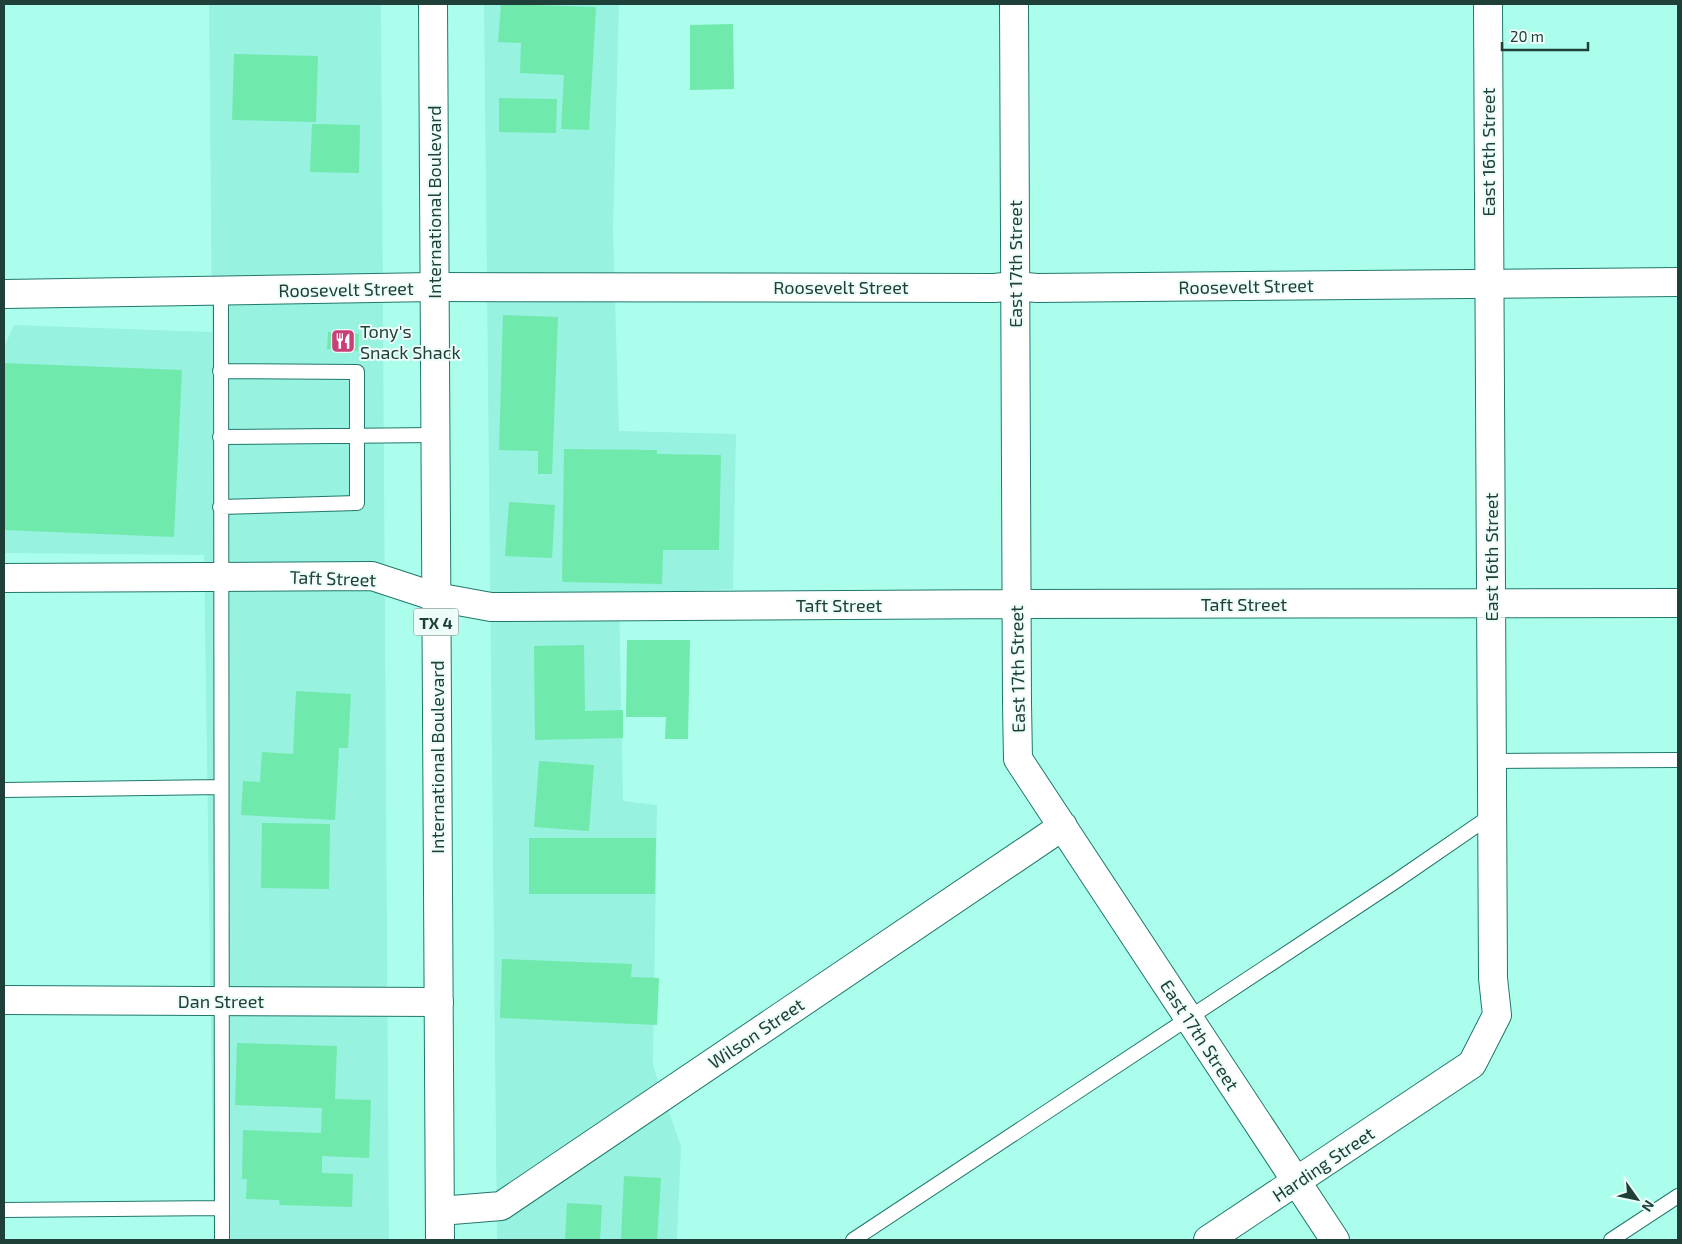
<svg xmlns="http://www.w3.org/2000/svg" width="1682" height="1244" viewBox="0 0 1682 1244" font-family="'Exo 2',sans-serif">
  <rect width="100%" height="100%" fill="#acfeec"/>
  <path fill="#97f2e0" d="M209,4h172l8,1236h-175l-10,-685 -200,-2v-206l10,-22 198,7z
    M484,4h135l-6,227 6,200 117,3 -3,155 -114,5 4,207 34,4 -4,261 28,80 -4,94h-180z"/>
  <path fill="#70e9ac" d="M501,4l95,3 -7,123 -28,-1 3,-54 -44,-2 1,-30 -23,-1z
    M733,24l1,65 -44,1v-65z
    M234,54l84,2 -2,66 -84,-2z
    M499,98l58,1 -1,34 -57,-1z
    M312,124l48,1 -1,48 -49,-1z
    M503,315l55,2 -6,157h-14v-23l-39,-1z
    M328,332l31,2 -1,17 -31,-2z
    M4,363l178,7 -8,167 -170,-7z
    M564,449l93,1v4l64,1 -2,95h-56l-1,34 -100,-2z
    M509,502l46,3 -3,53 -47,-2z
    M627,640h63l-2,99h-23l1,-22h-40z
    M584,645l1,66 38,-1v28l-88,2 -1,-94z
    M296,691l55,3 -3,54h-9l-4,72 -94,-5 2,-34 17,1 2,-30 31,2z
    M539,761l55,4 -5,66 -55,-4z
    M262,823l68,1 -1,65 -68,-1z
    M529,838h127l-1,56h-126z
    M502,959l130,5 -1,13 28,1 -2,47 -157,-7z
    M237,1043l100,3 -2,53 36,1 -2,58 -47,-2v17l31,1 -1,33 -72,-2 -1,-5 -33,-1 1,-20h-5l1,-49 78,3 1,-25 -87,-3z
    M624,1176l37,2 -4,62h-36z
    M567,1203l35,2 -2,35h-35z"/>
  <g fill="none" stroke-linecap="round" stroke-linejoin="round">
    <defs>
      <path id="lane" d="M221,290l1,950
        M220,437l215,-2
        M220,507l137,-4v-131l-137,-1
        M1492,761l186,-1
        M4,790l216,-3
        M4,1210l217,-2
        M853,1240l543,-359 96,-66
        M1611,1240l67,-44"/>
      <path id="street" d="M1014,4l3,700 1,55 317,481
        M4,578l368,-2 64,21 55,10 525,-3 662,-1
        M4,1000l435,2
        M440,1211l61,-5 562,-380
        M1208,1240l264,-176 25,-49 -4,-37 -5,-974"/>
      <path id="secondary" d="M4,294l430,-7 560,1 21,-2 22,2 641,-6"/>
      <path id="primary" d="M433,4l7,1236"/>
    </defs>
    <use href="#lane" stroke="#21786a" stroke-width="16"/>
    <use href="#street" stroke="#21786a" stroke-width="30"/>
    <use href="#secondary" stroke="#21786a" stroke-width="30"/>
    <use href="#primary" stroke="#21786a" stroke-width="30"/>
    <use href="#lane" stroke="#fff" stroke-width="14"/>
    <use href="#street" stroke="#fff" stroke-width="28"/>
    <use href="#secondary" stroke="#fff" stroke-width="28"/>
    <use href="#primary" stroke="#fff" stroke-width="28"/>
  </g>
  <defs>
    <symbol id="restaurant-square" viewBox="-11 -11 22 22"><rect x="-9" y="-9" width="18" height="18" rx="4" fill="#c93f78" stroke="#edfcf8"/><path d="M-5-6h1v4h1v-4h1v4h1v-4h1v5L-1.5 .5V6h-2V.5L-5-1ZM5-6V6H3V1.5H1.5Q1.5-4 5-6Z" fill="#fff"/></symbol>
  </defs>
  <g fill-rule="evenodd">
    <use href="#restaurant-square" x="329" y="327" width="28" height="28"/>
  </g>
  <g text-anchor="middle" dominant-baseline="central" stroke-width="4" stroke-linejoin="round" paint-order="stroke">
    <rect fill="#edfcf8" stroke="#5c7872" stroke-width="1" x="413.5" y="608.5" width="45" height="27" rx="4"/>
    <g font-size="16" font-weight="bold" fill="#1e4039">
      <text x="436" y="622">TX 4</text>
    </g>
    <g font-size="18" fill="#1e4039" stroke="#edfcf8">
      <text transform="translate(1488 152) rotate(-90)">East 16th Street</text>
      <text transform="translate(434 202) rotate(-90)">International Boulevard</text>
      <text transform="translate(1015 264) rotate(-90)">East 17th Street</text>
      <text transform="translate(1246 286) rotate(-1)">Roosevelt Street</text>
      <text x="841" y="287">Roosevelt Street</text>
      <text transform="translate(346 289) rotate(-1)">Roosevelt Street</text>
      <text transform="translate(1491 557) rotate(-90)">East 16th Street</text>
      <text transform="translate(333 578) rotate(2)">Taft Street</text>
      <text x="1244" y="604">Taft Street</text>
      <text x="839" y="605">Taft Street</text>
      <text transform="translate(1017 669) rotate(-91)">East 17th Street</text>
      <text transform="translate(437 757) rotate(-90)">International Boulevard</text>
      <text x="221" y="1001">Dan Street</text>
      <text transform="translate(756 1033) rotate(-34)">Wilson Street</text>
      <text transform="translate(1200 1035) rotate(57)">East 17th Street</text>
      <text transform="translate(1323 1164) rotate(-34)">Harding Street</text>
    </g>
    <g font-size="18" fill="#1e4039" stroke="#edfcf8" text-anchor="start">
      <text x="360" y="331">Tony's<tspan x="360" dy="21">Snack Shack</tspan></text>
    </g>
  </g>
  <rect width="1682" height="1244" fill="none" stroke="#1e4039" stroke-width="10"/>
  <g transform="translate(1637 1199) rotate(123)" stroke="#edfcf8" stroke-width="4" paint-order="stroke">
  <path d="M0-4L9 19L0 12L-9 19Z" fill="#1e4039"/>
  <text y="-8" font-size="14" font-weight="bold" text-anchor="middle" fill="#1e4039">N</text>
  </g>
  <path d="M1502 42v8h86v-8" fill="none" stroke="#1e4039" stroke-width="2.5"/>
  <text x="1510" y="42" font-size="15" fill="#1e4039" stroke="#edfcf8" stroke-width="4" paint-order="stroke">20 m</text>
</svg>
